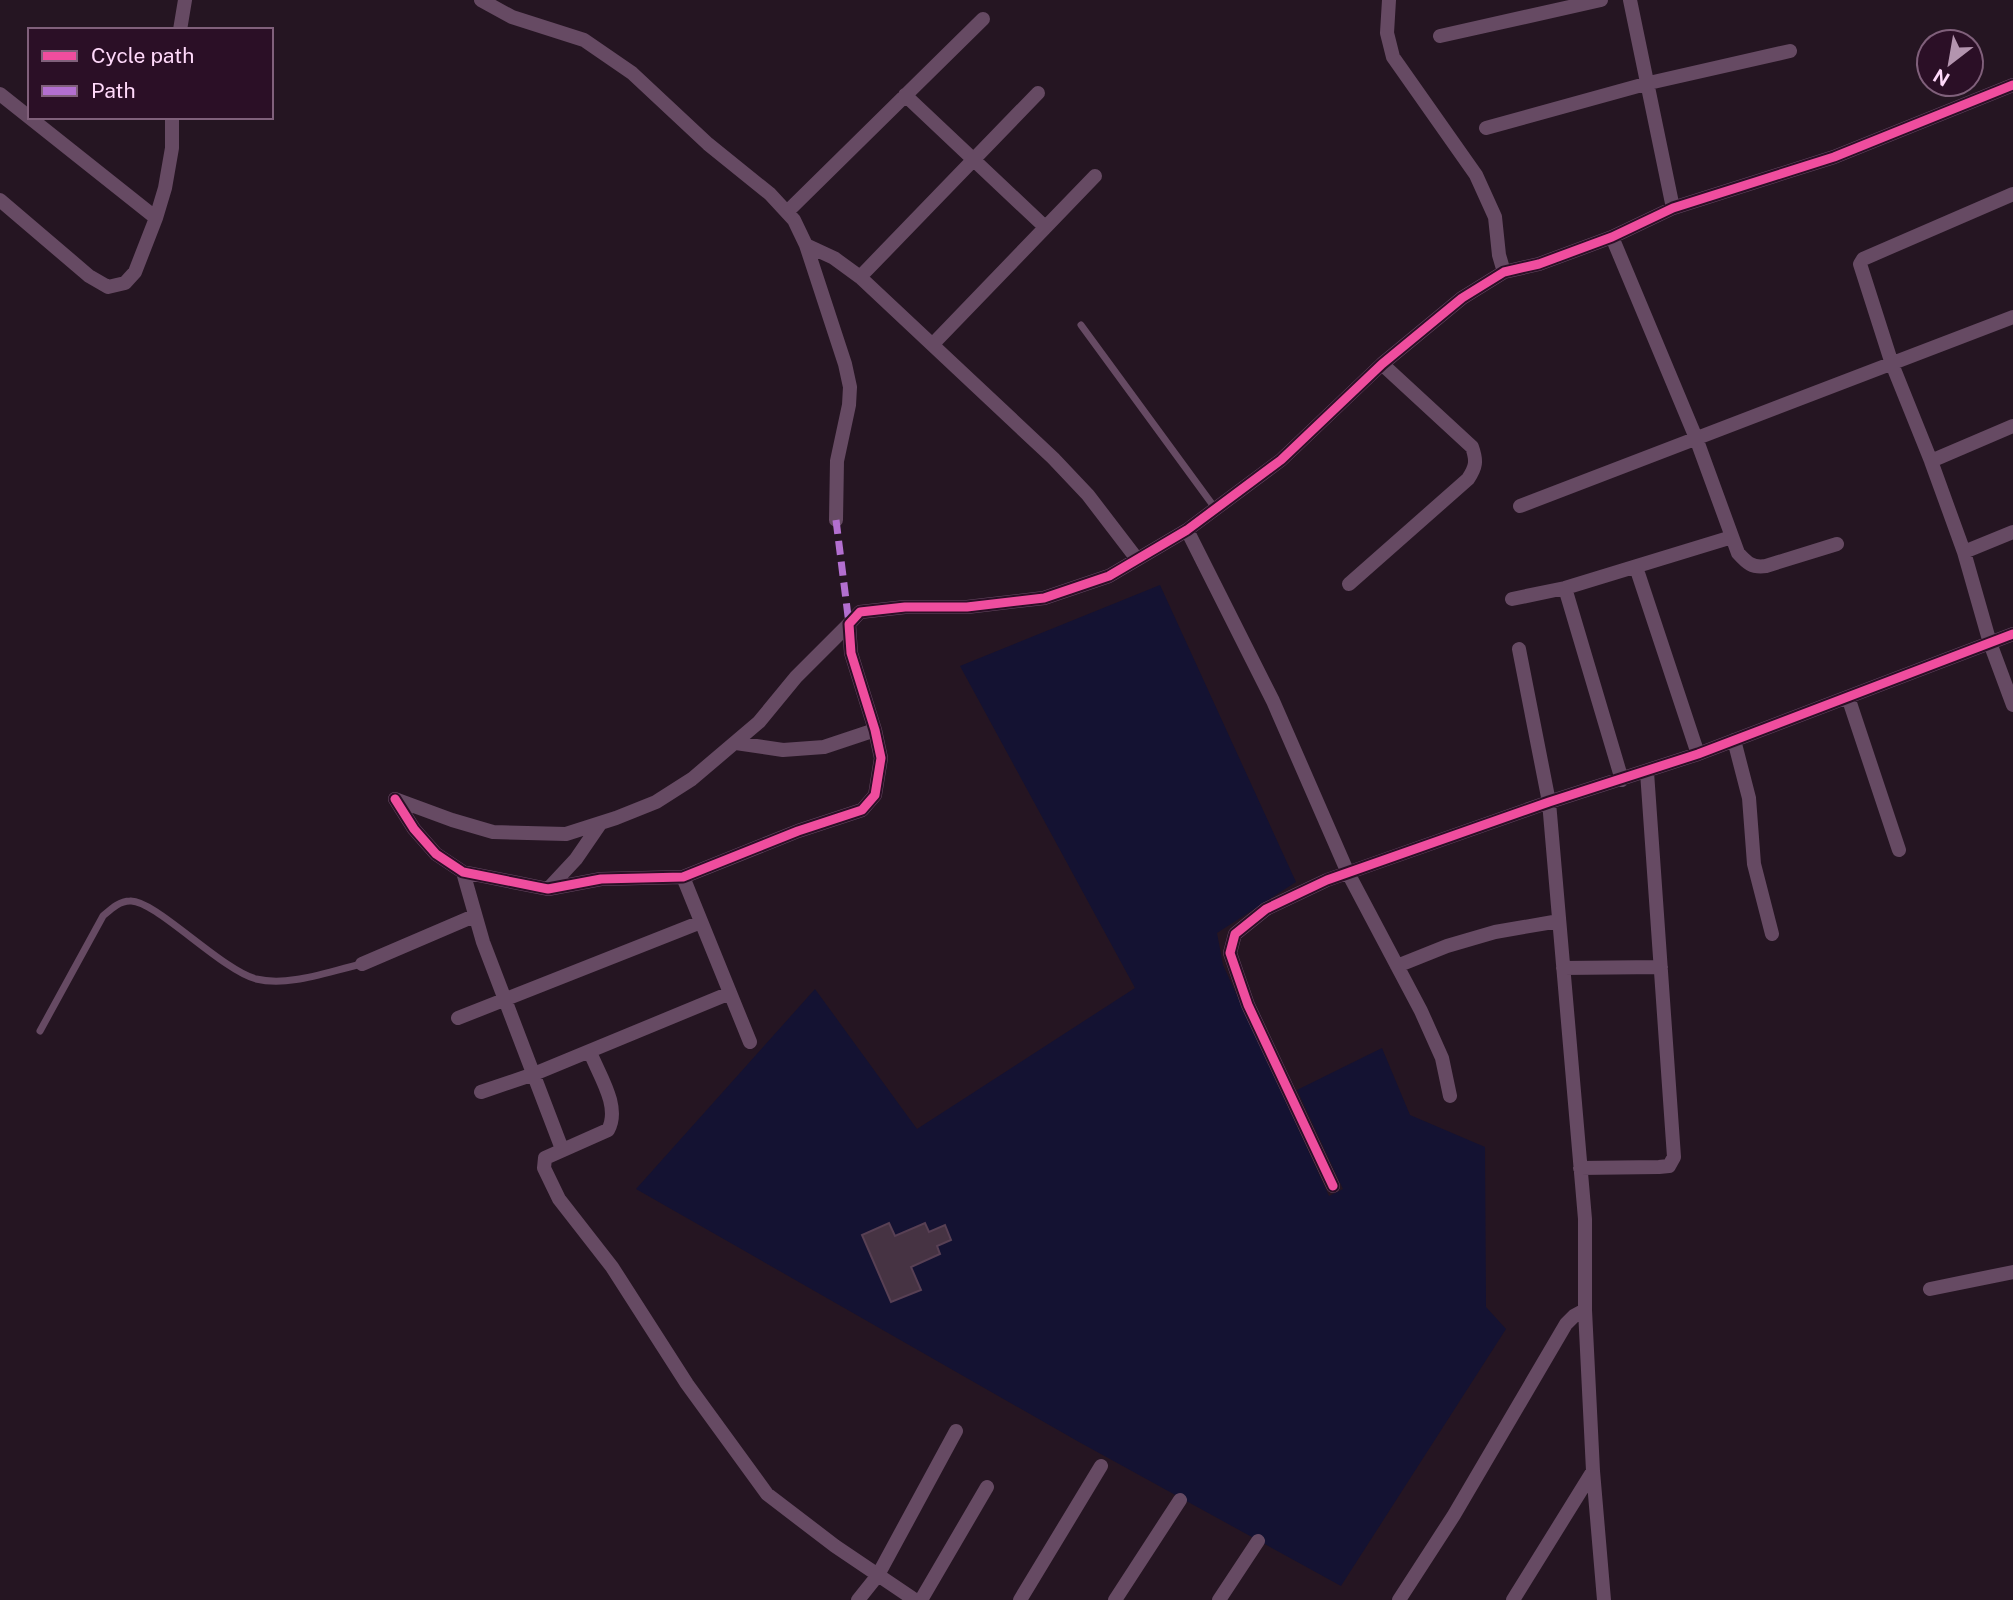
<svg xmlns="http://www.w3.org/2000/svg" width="2013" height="1600" viewBox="0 0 2013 1600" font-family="'Public Sans',sans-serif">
  <rect width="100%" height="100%" fill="#251522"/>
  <path fill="#141232" d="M1160,585l136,297 -79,51 6,32 106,231 14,-7 -46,-99 85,-42 28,67 75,32 1,160 20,22 -165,257 -262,-144 -443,-253 179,-200 102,140 218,-141 -175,-322z"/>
  <path fill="#463343" stroke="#584054" stroke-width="2" d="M889,1223l6,13 30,-13 4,9 16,-7 6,15 -14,6 3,8 -29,13 10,23 -30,12 -29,-67z"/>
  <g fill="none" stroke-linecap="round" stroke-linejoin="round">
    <path stroke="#664a63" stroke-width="7" d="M1081,325l134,183
      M40,1031l63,-115c8,-7 16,-15 27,-15 24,-2 90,68 126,78 34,8 73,-8 106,-15"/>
    <path stroke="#664a63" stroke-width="14" d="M481,0l31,17 72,23 48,33 76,71 62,50 24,26 12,25 39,119 5,23 -1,18 -12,56 -1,59
      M1389,0l-2,33 6,24 83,118 19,42 4,38 5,17
      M1630,0l43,208
      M180,30l5,-30
      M1440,36l161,-36
      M0,94l156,124
      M905,95l140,132
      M1486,128l163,-45 141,-32
      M2013,194l-150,65 -3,5 32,100 39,97 33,91 26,91 23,62
      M0,200l89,76 19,11 17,-4 10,-11 21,-54 9,-30 7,-40v-31
      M787,212l196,-193
      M1612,237l84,201 42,115c9,10 14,15 28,13l71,-22
      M806,245l28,13 26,19 193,181 35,37 49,64
      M860,277l178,-184
      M933,344l162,-168
      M1931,461l82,-35
      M1520,506l493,-189
      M1187,530l86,171 75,172 73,138 21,47 8,38
      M1964,552l49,-20
      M1636,567l62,187
      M1349,584l119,-105c8,-12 9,-18 4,-32l-90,-83
      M1565,588l57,192
      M1512,599l53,-11 167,-51
      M1848,697l51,153
      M1734,740l15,58 5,66 18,70
      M736,743l47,7 41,-3 51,-17
      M395,799l19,30 22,25 27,18 85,17 53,-10 82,-2 115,-46 64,-21 13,-15 6,-37 -6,-28 -24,-77 -2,-29 11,-12 45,-5h62l77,-9 65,-22 78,-46 94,-70 101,-96 80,-66 42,-26 35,-8 73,-27 61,-29 161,-51 179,-72
      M395,799l57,21 41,12 73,2 50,-16 40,-16 36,-23 67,-57 37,-45 53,-53
      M463,872l20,70 79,207
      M683,877l67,165
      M548,889l28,-30 24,-35
      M362,964l112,-48
      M1397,966l50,-20 48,-14 64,-11
      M1563,968l98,-1
      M458,1018l243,-96
      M590,1052c9,23 31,55 18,78l-63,28 -1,10 15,31 53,68 75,117 80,110 68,52 80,54
      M481,1092l53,-18 196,-81
      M1580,1168l79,-1 10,-1 5,-9 -27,-385
      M1333,1186l-85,-181 -18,-52 5,-19 31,-25 61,-29 222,-78 149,-48 315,-120
      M1930,1289l83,-17
      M1593,1471l11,129
      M858,1600l20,-25 78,-144
      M921,1600l66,-113
      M1020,1600l81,-134
      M1115,1600l65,-100
      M1219,1600l39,-59
      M1399,1600l55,-85 112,-191 8,-8 11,-6
      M1513,1600l80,-129 -8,-161v-91l-36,-417 -30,-153"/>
    <path stroke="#b36fd0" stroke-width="7" stroke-dasharray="14 7" stroke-linecap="butt" d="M836,520l13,104"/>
    <defs>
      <path id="cycleway" d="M395,799l19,30 22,25 27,18 85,17 53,-10 82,-2 115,-46 64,-21 13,-15 6,-37 -6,-28 -24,-77 -2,-29 11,-12 45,-5h62l77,-9 65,-22 78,-46 94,-70 101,-96 80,-66 42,-26 35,-8 73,-27 61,-29 161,-51 179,-72
        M1333,1186l-85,-181 -18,-52 5,-19 31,-25 61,-29 222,-78 149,-48 315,-120"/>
    </defs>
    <use href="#cycleway" stroke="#2b0f26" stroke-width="13"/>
    <use href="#cycleway" stroke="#ef4d9e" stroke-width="9"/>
  </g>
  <rect x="28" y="28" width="245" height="91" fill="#2b0f26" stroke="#80607b" stroke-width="2"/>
  <rect x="42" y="51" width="35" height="10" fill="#ef4d9e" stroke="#80607b" stroke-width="2"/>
  <text x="91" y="63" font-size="21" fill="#ffd9fa">Cycle path</text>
  <rect x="42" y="86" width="35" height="10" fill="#b36fd0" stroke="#80607b" stroke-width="2"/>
  <text x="91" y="98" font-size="21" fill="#ffd9fa">Path</text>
  <g transform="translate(1950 63) rotate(211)"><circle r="33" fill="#2b0f26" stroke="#80607b" stroke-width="2"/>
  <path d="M0-5L12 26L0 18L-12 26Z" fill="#b394ae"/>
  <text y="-10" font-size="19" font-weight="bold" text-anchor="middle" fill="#ffd9fa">N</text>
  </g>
</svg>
